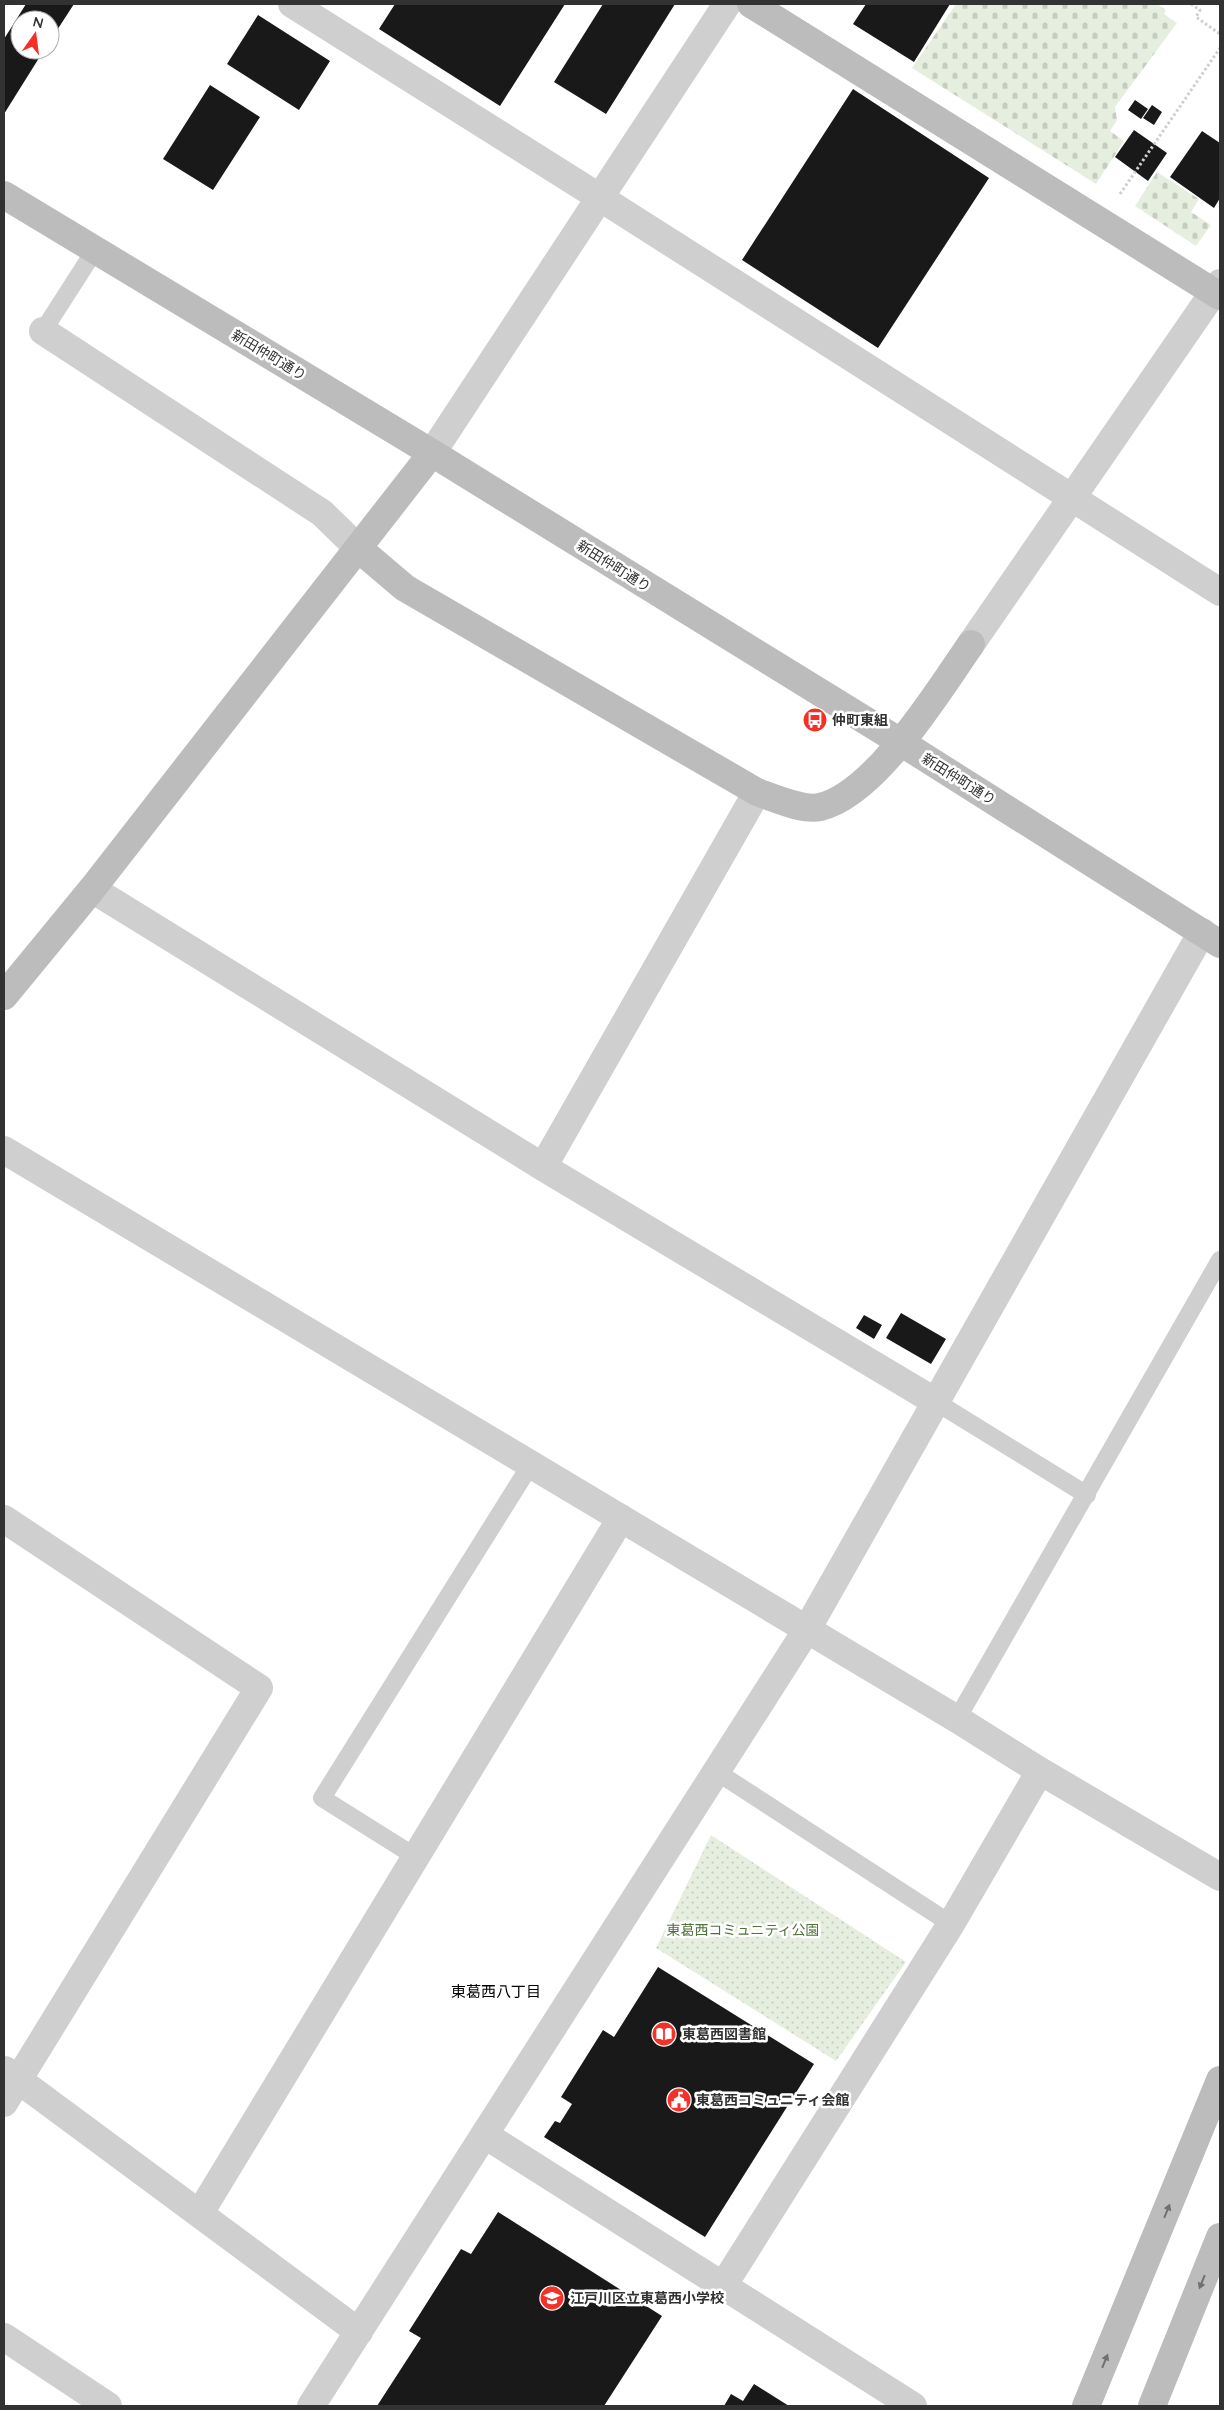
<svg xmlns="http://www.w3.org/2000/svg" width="1224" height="2410" viewBox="0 0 1224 2410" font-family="Quicksand,'Noto Sans JP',sans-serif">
  <defs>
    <pattern id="grass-dots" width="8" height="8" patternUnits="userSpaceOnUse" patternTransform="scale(1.25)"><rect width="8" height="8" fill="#e6efdf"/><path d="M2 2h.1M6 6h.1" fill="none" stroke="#c6cdc0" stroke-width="1.8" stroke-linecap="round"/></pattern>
    <pattern id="cemetery-stones" width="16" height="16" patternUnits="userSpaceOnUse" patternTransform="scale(1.25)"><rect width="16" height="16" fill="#e6efdf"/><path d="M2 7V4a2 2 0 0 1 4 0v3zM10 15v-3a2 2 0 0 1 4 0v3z" fill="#c6cdc0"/></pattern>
  </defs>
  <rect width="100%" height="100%" fill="#fff"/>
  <path fill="url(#grass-dots)" d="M711,1835l195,127 -70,99 -180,-113z"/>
  <path fill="url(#cemetery-stones)" d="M956,4h201l9,6 -2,4 13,9 -62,84 2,13 -7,11 14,10 -28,43 -184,-116z
    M1157,172l42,27 -8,13 20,13 -15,21 -61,-40z"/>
  <path fill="#191919" d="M26,4h48l-24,37v-21h-30v30h24l-40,64v-75z
    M395,4h170l-65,102 -121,-77z
    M603,4h72l-69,110 -52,-32z
    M866,4h84l-36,58 -61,-38z
    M258,15l72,46 -31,49 -72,-46z
    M210,85l50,32 -47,73 -50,-31z
    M853,89l136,89 -111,170 -136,-88z
    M1135,100l13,9 -7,10 -13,-9z
    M1152,105l10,7 -8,13 -11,-7z
    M1134,130l33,23 -19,28 -33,-24z
    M1202,131l18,12v55l-6,10 -44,-31z
    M901,1313l45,26 -15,25 -45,-26z
    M864,1315l18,10 -8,14 -18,-11z
    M658,1967l156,97 -109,173 -161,-100 11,-16 5,2 12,-19 -11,-7 42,-67 11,7z
    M498,2212l164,104 -58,90h-227l44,-68 -12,-7 52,-82 10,5z
    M754,2384l35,22h-65l7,-12 12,7z"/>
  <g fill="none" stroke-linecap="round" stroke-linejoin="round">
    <path stroke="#cfcfcf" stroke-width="3" stroke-dasharray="2.5 2.5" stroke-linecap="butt" d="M1191,4l9,6 -4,7 24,17
      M1120,194l100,-146"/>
    <path stroke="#cfcfcf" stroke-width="18" d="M43,331l52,-81
      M936,1402l151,93
      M957,1719l263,-459
      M717,1772l234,152
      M416,1857l-94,-59 209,-334"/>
    <path stroke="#cfcfcf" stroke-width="28" d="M292,4l307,193 621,395
      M43,331l279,182 37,36
      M432,453l295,-449
      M971,644l249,-361
      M92,889l451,278 393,235
      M4,1150l953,569 83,52 180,106
      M543,1167l214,-375
      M4,1519l255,169 -255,415
      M5,2070l354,262
      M485,2135l428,271
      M200,2213l421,-695
      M723,2286l228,-362 89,-153
      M4,2337l104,69
      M311,2406l495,-775 396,-699"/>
    <path stroke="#bcbcbc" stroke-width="28" d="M751,4l469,292
      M4,195l428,258 470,290 318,201
      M359,549l46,39 352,204c17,6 46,19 63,15 56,-13 119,-117 151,-163
      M4,996l88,-107 340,-436
      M1086,2406l134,-326
      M1152,2406l68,-169"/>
  </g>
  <defs><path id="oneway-solid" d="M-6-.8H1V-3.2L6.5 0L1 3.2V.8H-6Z" transform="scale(1.25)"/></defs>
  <g fill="#707070">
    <use href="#oneway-solid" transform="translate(1167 2211) rotate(-68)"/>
    <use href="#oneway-solid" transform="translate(1202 2282) rotate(112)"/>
    <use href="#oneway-solid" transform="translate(1105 2361) rotate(-68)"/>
  </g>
  <defs>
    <symbol id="bus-disc" viewBox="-11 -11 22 22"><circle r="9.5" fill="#f43129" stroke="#fff"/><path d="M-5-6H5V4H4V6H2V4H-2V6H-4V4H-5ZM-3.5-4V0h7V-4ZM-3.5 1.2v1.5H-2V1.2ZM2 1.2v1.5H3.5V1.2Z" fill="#fff"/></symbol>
    <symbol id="library-disc" viewBox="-11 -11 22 22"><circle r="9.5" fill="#f43129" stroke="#fff"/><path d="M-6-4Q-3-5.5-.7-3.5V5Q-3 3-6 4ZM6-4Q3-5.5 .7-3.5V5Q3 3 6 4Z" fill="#fff"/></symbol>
    <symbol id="civic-disc" viewBox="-11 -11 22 22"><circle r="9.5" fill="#f43129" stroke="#fff"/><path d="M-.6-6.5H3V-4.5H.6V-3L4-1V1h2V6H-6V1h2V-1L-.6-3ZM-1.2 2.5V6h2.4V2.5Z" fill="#fff"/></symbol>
    <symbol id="school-disc" viewBox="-11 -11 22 22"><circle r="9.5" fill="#f43129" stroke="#fff"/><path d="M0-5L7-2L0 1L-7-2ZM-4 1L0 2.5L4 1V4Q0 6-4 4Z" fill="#fff"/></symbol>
  </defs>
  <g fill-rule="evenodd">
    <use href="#bus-disc" x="801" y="706" width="28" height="28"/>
    <use href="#library-disc" x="650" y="2020" width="28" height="28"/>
    <use href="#civic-disc" x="665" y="2086" width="28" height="28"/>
    <use href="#school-disc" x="538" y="2284" width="28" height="28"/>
  </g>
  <g text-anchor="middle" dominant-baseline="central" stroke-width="5" stroke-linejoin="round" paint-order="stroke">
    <g font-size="14" fill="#323232" stroke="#fff">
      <text transform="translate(269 355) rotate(31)">新田仲町通り</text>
      <text transform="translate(614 566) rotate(32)">新田仲町通り</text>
      <text transform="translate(959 779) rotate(32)">新田仲町通り</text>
    </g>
    <g font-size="14" font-weight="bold" fill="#323232" stroke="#fff" text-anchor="start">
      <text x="832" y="720">仲町東組</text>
      <text x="682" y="2034">東葛西図書館</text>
      <text x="696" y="2100">東葛西コミュニティ会館</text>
      <text x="570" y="2298">江戸川区立東葛西小学校</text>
    </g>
    <g font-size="14" fill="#4e723a" stroke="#fff">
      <text x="743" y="1930">東葛西コミュニティ公園</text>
    </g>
    <g font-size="15" fill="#000" stroke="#fff">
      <text x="496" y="1991">東葛西八丁目</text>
    </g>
  </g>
  <rect width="1224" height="2410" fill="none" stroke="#323232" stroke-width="10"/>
  <g transform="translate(35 35) rotate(14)"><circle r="24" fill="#ffffff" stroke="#adadad"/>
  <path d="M0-4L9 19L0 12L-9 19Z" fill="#f43129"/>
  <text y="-8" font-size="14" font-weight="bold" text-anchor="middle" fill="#323232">N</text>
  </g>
</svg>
